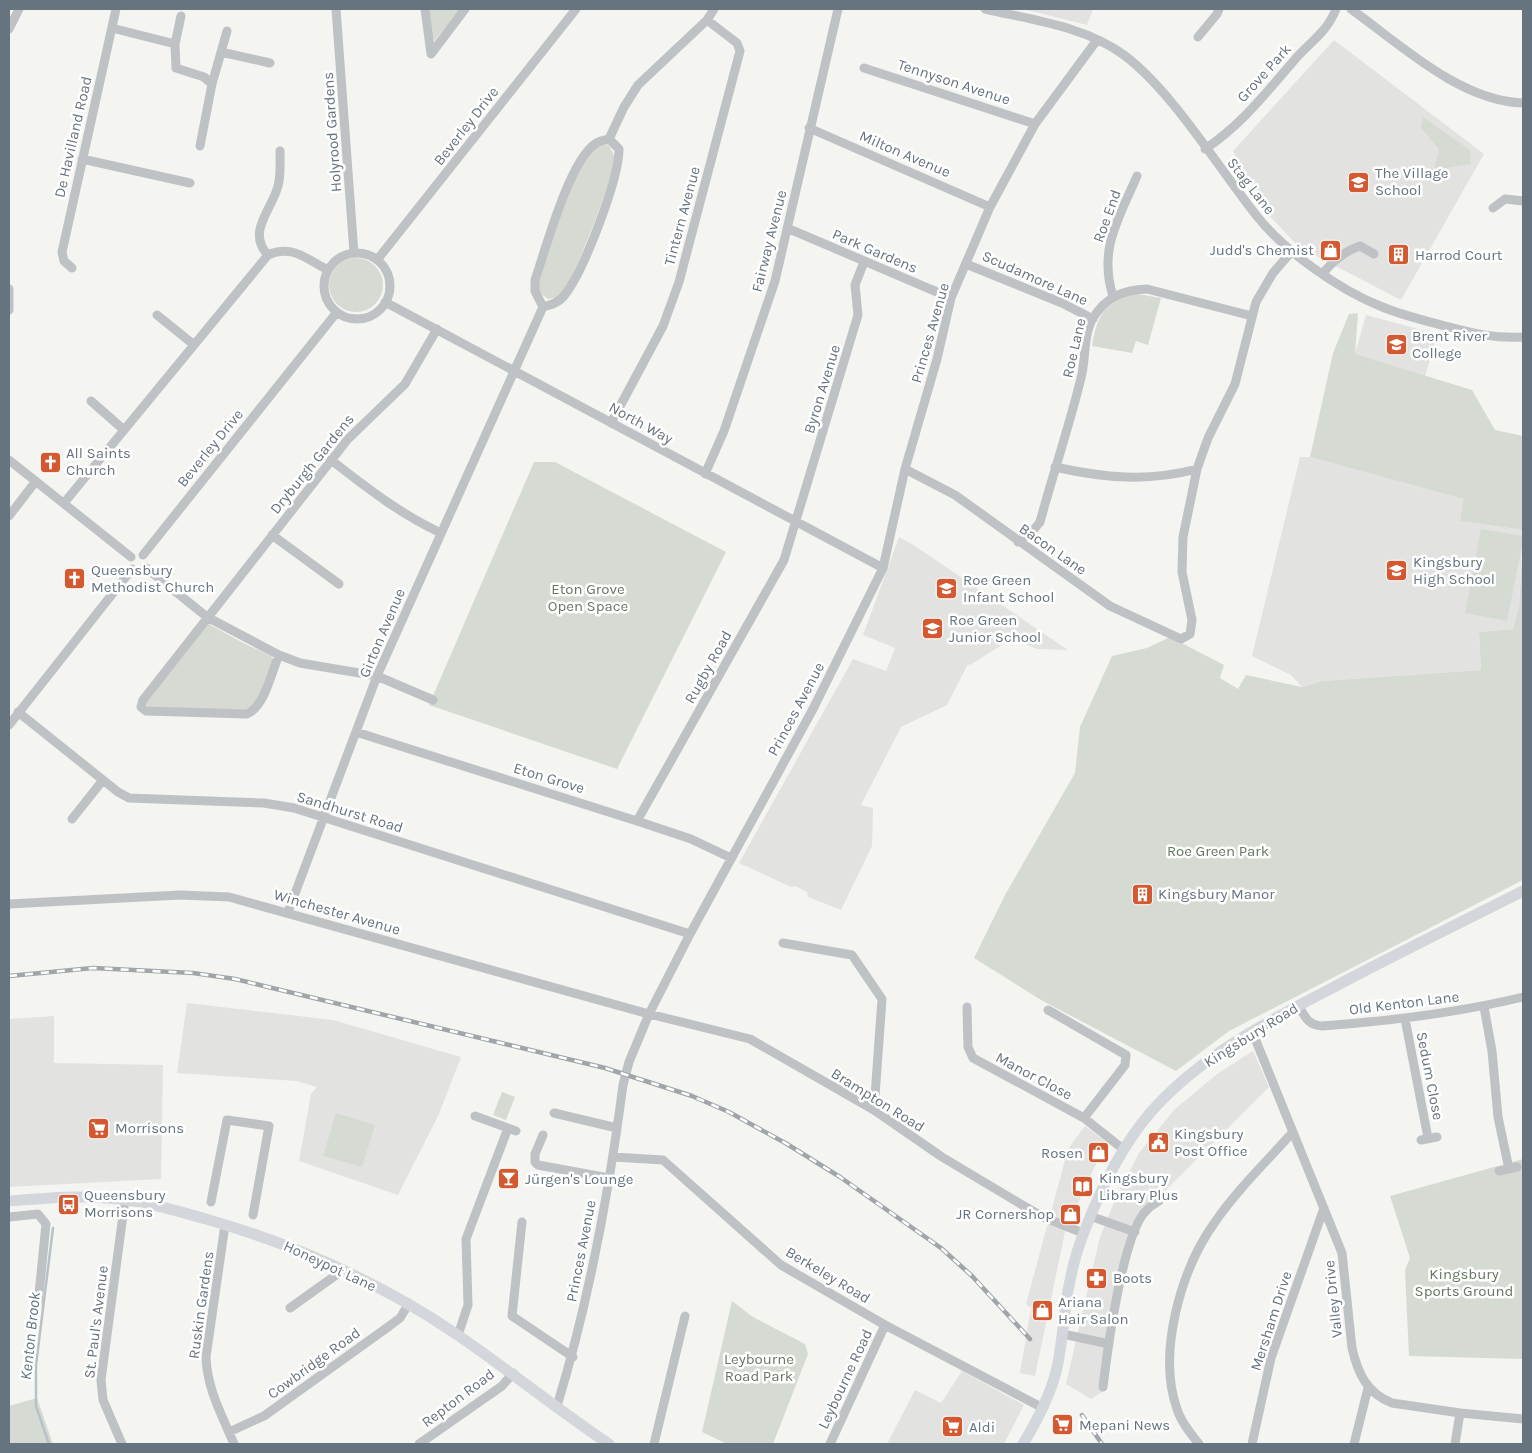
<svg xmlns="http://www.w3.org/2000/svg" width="1532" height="1453" viewBox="0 0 1532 1453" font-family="Karla,sans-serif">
  <rect width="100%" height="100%" fill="#f4f4f1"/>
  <path fill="#e2e3e1" d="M1023,9h70l-6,16z
    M1334,40l150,114 -83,146 -102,-53 -35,-37 -31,-59z
    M1366,315l71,19 -12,43 -71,-20z
    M1300,457h10l153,42 -3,22 63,9 -4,76 -6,23 -34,3 2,38 -159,11 -20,6 -11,-12 -39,-19z
    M899,537l16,9 153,104 -31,-1 -24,-11 -43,27 -2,-1 -21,41 -46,22 -40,78 12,3 -1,38 -31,64 -33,-13 -1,-5 -12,-6 -4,1 -52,-24 114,-204 33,12 9,-23 -32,-13z
    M187,1003l146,17 128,37 -22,57 -41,81 -99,-34 12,-67 6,-7 -20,-6 -120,-8z
    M54,1016v47l109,2 -2,114 -152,8v-168z
    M1253,1051l16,36 -119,119 -16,30 -18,55 -11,99 -14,9 -25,-15 34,-147 18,-44 21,-40 36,-44 42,-35z
    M1085,1126l24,18 -15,24 -29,64 -30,144 -15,-3 11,-65 -5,-4 42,-155z
    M962,1371l62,34 -20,39h-117l28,-54 26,13z"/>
  <path fill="#d5dbd2" d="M429,9h32l-27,32z
    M1423,117l47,33 1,14 -26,4 -3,11 -4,-2 -3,-11 4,-17 -18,-21z
    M601,144l8,2c2,3 4,7 5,10 3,15 -41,125 -52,137 -4,4 -8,5 -14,6l-9,-7 -1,-13c11,-30 37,-122 63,-135z
    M329 285a27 27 0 1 1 54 0a27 27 0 1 1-54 0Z
    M1137,294l24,4 -13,47 -12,-4 -4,12 -40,-7c5,-30 13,-46 45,-52z
    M1358,313l-3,41 117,36 23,40 28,6v94l-63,-9 3,-22 -153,-42 23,-104 16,-39z
    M534,462h21l171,90 -109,217 -188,-64z
    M1481,529l42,7v344l-294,151 -53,40 -135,-71 -67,-42 31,-63 70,-122 5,-46 32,-71 35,-8 23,-11 54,28 -4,13 18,11 8,-14 56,12 20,-6 159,-11 -2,-38 34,-3 6,-23 4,-65 -16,80 -42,-8z
    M209,624l34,19 28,13 3,5 -17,41 -10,8 -95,-2 -5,-2 -1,-5 58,-75z
    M502,1092l13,5 -9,23 -13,-5z
    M336,1113l39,12 -13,42 -39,-11z
    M1523,1159v200l-114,-3 -4,-86 5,-12 -20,-62z
    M732,1301l21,16 52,27 3,10 -35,90h-46l-25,-12z
    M37,1398l16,46h-44v-38z"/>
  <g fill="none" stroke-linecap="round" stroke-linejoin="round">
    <path stroke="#b8c2c6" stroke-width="2.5" d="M49,1444l-13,-38v-41l17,-137"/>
    <path stroke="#bec2c5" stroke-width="9" d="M336,9l18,244
      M425,9l6,45 34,-45
      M985,9c47,11 99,17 139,46 49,37 93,111 132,160 28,36 82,74 124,91 21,9 43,14 65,20 27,7 50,13 78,11
      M1351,9c50,36 109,92 172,94
      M112,28l63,16 1,24 28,9 8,7 -12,62
      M9,29l10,-20
      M1198,37l19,-23 2,-5
      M175,44l6,-28
      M221,52l49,11
      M864,68l171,56
      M212,84l15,-53
      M809,128l181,79
      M609,139l15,-32 14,-22 69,-65 7,-11
      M1205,149c38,-25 63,-59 93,-93 15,-16 30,-26 38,-47
      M82,159l108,24
      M1493,208l12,-9 18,2
      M787,228l164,70
      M324 286a33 33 0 1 1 66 0a33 33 0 1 1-66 0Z
      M268,255c-22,-23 4,-45 10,-69 3,-11 2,-23 2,-35
      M377,260l199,-251
      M966,264l96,39 31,16
      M72,268l-8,-7 -2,-9 54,-243
      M1323,273c10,-12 22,-22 37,-27l14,8
      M9,289v21
      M1113,296c-15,-47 6,-78 24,-120
      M385,302l498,266
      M543,307c8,-2 15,-4 20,-10 20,-23 56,-118 56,-148l-10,-10
      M543,307l-8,-16v-11c11,-32 34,-118 60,-136 4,-3 9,-4 14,-5
      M157,315l36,29
      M91,401l33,29
      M611,423l52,-97 16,-44 61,-231 -3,-8 -30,-23
      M9,460l122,97
      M331,460c36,28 69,54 110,73
      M1055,467c49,11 93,15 142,2
      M905,469l50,26 155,111 71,33 9,-5 2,-14 -10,-48 1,-35 14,-68 11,-31 27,-54 21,-82 17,-29 19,-22
      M705,474l19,-43 51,-150 63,-272
      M64,503l204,-248c24,-11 38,4 60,15
      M9,516l27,-35
      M272,535l67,49
      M1018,542l13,-9 9,-11c13,-48 29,-95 41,-144 5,-18 2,-43 12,-60 13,-21 30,-28 54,-29l105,27
      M143,555l194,-243
      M145,567l62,50 72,38 21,8 77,13 56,24
      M279,655c-8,18 -14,51 -32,59l-101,-3 -5,-4 2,-7 205,-261 57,-55 32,-55
      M18,712l100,80 11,6 135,5 30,5 396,126
      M9,725l123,-156
      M356,732l281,89 54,18 40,19
      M72,819l31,-39
      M637,821l147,-261 74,-245 -3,-30 9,-23
      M9,904l171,-9 49,2 420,117 101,25 124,71 68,47 72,43 29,17 40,16
      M288,912l89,-236 166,-369
      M783,943l69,12 30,44 -8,111
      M1298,1005c7,12 10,20 24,21 68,-5 135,-13 201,-29
      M967,1007l1,40 5,11 111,60 39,31
      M1484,1007l8,44 6,66 11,52
      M1048,1010l78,45 -1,10 -41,53
      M1405,1019l23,119
      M1252,1031l90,222 10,95c6,26 15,45 40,55l68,10 63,6
      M554,1113l63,15
      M475,1116l41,15
      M543,1135l-8,19v8l3,3 71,13
      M1421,1140l16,-3
      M613,1157l50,3 118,105 104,60 158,83
      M1499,1171l18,-4
      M211,1202l16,-82 42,6 -16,89
      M1090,1216l45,16
      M9,1217l29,-3 8,10 -8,80
      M522,1222l-10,94 61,41
      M225,1225l-19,132c1,32 16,58 28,87
      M290,1308l53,-38
      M1063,1334l46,10
      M458,1335l10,-30 -2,-66 42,-111
      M1103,1387c4,-34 20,-157 44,-177 3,-4 8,-6 12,-9
      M557,1406c32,-105 52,-213 66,-321l6,-23 20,-48 41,-80 123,-225 70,-141 22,-99 32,-110 14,-61 39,-91 45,-83 62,-84
      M229,1432l35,-16 124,-89 12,-9 8,-13
      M122,1444l-19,-44 -2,-20 24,-180
      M419,1444l83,-58 11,-13
      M654,1444l31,-128
      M830,1444l55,-119
      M1199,1444c-8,-10 -18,-22 -22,-35 -20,-56 4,-140 38,-187 22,-32 51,-60 77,-89
      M1252,1444l19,-86 53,-150
      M1354,1444l14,-56
      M1455,1444l5,-31"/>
    <path stroke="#d3d7db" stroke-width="11" d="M9,1201c39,-3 77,-7 117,-1 27,3 54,12 80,19 90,26 176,64 253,117 51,35 99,74 150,108
      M1023,1444c14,-23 26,-46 33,-72 5,-19 6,-40 9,-60 3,-28 10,-58 21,-85 16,-41 35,-80 64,-114 50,-57 118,-92 184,-126 62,-33 126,-64 189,-96"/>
    <defs>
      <path id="rail" d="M9,976l84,-8 100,5 42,6 370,89 87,28 37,16 58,32 53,33 101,71 31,28 58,63
        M1082,1415l20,29"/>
    </defs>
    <use href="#rail" stroke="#a0a5aa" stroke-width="4.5"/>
    <use href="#rail" stroke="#fff" stroke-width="2.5" stroke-dasharray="8" stroke-linecap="butt"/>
  </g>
  <defs>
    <symbol id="school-square" viewBox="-11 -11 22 22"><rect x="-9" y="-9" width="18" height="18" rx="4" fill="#d45931" stroke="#fff"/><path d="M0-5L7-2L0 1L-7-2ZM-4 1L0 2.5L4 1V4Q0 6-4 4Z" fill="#fff"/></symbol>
    <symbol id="shop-square" viewBox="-11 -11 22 22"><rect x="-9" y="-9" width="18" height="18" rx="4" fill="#d45931" stroke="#fff"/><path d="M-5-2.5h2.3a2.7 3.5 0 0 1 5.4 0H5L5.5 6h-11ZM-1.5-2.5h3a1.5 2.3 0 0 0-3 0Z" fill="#fff"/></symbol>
    <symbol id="building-square" viewBox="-11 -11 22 22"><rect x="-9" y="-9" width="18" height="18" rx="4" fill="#d45931" stroke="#fff"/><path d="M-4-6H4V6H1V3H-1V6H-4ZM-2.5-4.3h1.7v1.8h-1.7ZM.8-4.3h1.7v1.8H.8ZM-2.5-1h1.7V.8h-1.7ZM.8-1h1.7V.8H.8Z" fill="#fff"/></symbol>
    <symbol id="church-square" viewBox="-11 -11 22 22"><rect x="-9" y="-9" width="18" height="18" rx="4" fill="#d45931" stroke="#fff"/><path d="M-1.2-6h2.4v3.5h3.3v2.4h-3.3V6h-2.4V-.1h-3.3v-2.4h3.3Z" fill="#fff"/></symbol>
    <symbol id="supermarket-square" viewBox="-11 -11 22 22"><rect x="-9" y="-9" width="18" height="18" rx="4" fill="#d45931" stroke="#fff"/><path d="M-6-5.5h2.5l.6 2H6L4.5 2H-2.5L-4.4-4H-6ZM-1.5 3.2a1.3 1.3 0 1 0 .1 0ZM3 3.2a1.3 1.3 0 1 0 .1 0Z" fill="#fff"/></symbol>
    <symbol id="civic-square" viewBox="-11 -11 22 22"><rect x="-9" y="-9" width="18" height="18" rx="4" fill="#d45931" stroke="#fff"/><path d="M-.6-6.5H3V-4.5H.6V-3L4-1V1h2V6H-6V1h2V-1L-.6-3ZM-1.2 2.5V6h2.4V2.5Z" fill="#fff"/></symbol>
    <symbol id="bar-square" viewBox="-11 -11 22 22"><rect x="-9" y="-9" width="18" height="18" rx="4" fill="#d45931" stroke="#fff"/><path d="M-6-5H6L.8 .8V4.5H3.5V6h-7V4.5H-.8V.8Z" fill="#fff"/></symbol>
    <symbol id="library-square" viewBox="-11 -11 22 22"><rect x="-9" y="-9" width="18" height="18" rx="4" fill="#d45931" stroke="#fff"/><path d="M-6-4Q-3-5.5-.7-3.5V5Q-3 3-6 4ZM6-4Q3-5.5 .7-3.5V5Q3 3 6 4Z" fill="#fff"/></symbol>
    <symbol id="bus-square" viewBox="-11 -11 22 22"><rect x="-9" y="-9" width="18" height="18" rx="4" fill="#d45931" stroke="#fff"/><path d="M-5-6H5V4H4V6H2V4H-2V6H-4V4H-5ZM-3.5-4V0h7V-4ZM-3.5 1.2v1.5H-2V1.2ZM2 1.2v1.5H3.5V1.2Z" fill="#fff"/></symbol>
    <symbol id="pharmacy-square" viewBox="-11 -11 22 22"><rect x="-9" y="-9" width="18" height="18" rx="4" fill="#d45931" stroke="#fff"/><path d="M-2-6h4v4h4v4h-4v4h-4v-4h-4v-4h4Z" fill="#fff"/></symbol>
  </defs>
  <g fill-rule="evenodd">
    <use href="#school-square" x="1346" y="170" width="25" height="25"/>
    <use href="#shop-square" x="1318" y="238" width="25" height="25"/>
    <use href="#building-square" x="1386" y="242" width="25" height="25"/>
    <use href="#school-square" x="1384" y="332" width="25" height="25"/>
    <use href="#church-square" x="38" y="450" width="25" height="25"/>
    <use href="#school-square" x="1384" y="558" width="25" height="25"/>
    <use href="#church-square" x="62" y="566" width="25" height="25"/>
    <use href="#school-square" x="934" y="576" width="25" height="25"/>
    <use href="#school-square" x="920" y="616" width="25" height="25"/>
    <use href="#building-square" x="1130" y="882" width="25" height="25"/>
    <use href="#supermarket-square" x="86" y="1116" width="25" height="25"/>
    <use href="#civic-square" x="1146" y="1130" width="25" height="25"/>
    <use href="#shop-square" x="1086" y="1140" width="25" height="25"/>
    <use href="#bar-square" x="496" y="1166" width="25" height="25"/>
    <use href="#library-square" x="1070" y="1174" width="25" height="25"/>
    <use href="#bus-square" x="56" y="1192" width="25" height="25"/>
    <use href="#shop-square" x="1058" y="1202" width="25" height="25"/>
    <use href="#pharmacy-square" x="1084" y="1266" width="25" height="25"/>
    <use href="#shop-square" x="1030" y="1298" width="25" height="25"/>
    <use href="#supermarket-square" x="1050" y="1412" width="25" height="25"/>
    <use href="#supermarket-square" x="940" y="1414" width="25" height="25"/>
  </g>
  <g text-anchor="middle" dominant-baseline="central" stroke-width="5" stroke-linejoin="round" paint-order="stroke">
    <g font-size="15" fill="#66747f" stroke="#fff">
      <text transform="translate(1264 73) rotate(-48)">Grove Park</text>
      <text transform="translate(954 82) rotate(18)">Tennyson Avenue</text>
      <text transform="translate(466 126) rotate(-52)">Beverley Drive</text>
      <text transform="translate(332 132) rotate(-94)">Holyrood Gardens</text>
      <text transform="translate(73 137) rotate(-77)">De Havilland Road</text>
      <text transform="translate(905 154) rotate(23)">Milton Avenue</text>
      <text transform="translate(1251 186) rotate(52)">Stag Lane</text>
      <text transform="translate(682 216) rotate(-75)">Tintern Avenue</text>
      <text transform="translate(1107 216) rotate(-70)">Roe End</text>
      <text transform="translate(769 241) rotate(-76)">Fairway Avenue</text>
      <text transform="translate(875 251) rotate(23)">Park Gardens</text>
      <text transform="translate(1035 278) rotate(24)">Scudamore Lane</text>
      <text transform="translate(930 333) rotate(-74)">Princes Avenue</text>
      <text transform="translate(1074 348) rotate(-77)">Roe Lane</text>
      <text transform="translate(822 389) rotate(-73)">Byron Avenue</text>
      <text transform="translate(641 423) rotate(29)">North Way</text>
      <text transform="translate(210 448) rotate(-51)">Beverley Drive</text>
      <text transform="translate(312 464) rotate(-51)">Dryburgh Gardens</text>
      <text transform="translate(1053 549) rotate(35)">Bacon Lane</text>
      <text transform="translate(382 633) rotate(-67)">Girton Avenue</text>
      <text transform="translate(708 667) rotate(-61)">Rugby Road</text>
      <text transform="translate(796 709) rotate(-62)">Princes Avenue</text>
      <text transform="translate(549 778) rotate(17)">Eton Grove</text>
      <text transform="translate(350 812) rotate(17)">Sandhurst Road</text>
      <text transform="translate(337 912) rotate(16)">Winchester Avenue</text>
      <text transform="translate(1404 1003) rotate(-7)">Old Kenton Lane</text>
      <text transform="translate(1251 1035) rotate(-32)">Kingsbury Road</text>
      <text transform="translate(1034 1076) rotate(28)">Manor Close</text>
      <text transform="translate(1430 1076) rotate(79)">Sedum Close</text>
      <text transform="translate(878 1100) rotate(32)">Brampton Road</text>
      <text transform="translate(581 1251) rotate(-79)">Princes Avenue</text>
      <text transform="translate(330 1266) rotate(25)">Honeypot Lane</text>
      <text transform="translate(828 1275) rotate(31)">Berkeley Road</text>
      <text transform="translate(1333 1299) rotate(-96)">Valley Drive</text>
      <text transform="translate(201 1305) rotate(-82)">Ruskin Gardens</text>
      <text transform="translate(1271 1321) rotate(-72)">Mersham Drive</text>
      <text transform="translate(96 1322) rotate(-83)">St. Paul's Avenue</text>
      <text transform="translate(314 1363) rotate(-36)">Cowbridge Road</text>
      <text transform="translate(845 1379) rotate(-65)">Leybourne Road</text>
      <text transform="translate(458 1398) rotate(-37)">Repton Road</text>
    </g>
    <g font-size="15" fill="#66747f" stroke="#fff" text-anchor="start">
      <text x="1375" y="173">The Village<tspan x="1375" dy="17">School</tspan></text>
      <text x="1314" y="250" text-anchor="end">Judd's Chemist</text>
      <text x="1415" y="255">Harrod Court</text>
      <text x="1412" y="336">Brent River<tspan x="1412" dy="17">College</tspan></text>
      <text x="66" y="453">All Saints<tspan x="66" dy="17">Church</tspan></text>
      <text x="1413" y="562">Kingsbury<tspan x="1413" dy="17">High School</tspan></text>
      <text x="91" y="570">Queensbury<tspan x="91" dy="17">Methodist Church</tspan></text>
      <text x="963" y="580">Roe Green<tspan x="963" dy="17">Infant School</tspan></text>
      <text x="949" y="620">Roe Green<tspan x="949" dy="17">Junior School</tspan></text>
      <text x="1158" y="894">Kingsbury Manor</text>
      <text x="115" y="1128">Morrisons</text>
      <text x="1174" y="1134">Kingsbury<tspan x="1174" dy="17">Post Office</tspan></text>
      <text x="1083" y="1153" text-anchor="end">Rosen</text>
      <text x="1099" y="1178">Kingsbury<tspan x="1099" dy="17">Library Plus</tspan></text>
      <text x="525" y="1179">Jürgen's Lounge</text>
      <text x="84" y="1195">Queensbury<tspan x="84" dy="17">Morrisons</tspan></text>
      <text x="1054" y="1214" text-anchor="end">JR Cornershop</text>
      <text x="1113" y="1278">Boots</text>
      <text x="1058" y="1302">Ariana<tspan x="1058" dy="17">Hair Salon</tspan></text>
      <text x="1079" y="1425">Mepani News</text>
      <text x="969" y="1427">Aldi</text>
    </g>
    <g font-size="15" fill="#677764" stroke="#fff">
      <text x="588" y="589">Eton Grove<tspan x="588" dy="17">Open Space</tspan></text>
      <text x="1218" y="851">Roe Green Park</text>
      <text x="1464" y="1274">Kingsbury<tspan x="1464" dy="17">Sports Ground</tspan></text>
      <text x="759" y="1359">Leybourne<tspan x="759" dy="17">Road Park</tspan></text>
    </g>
    <g font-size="16" font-style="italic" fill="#61757d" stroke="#fff">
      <text transform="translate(30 1336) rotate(-84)">Kenton Brook</text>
    </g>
  </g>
  <rect width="1532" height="1453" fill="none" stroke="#66747f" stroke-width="20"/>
</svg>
